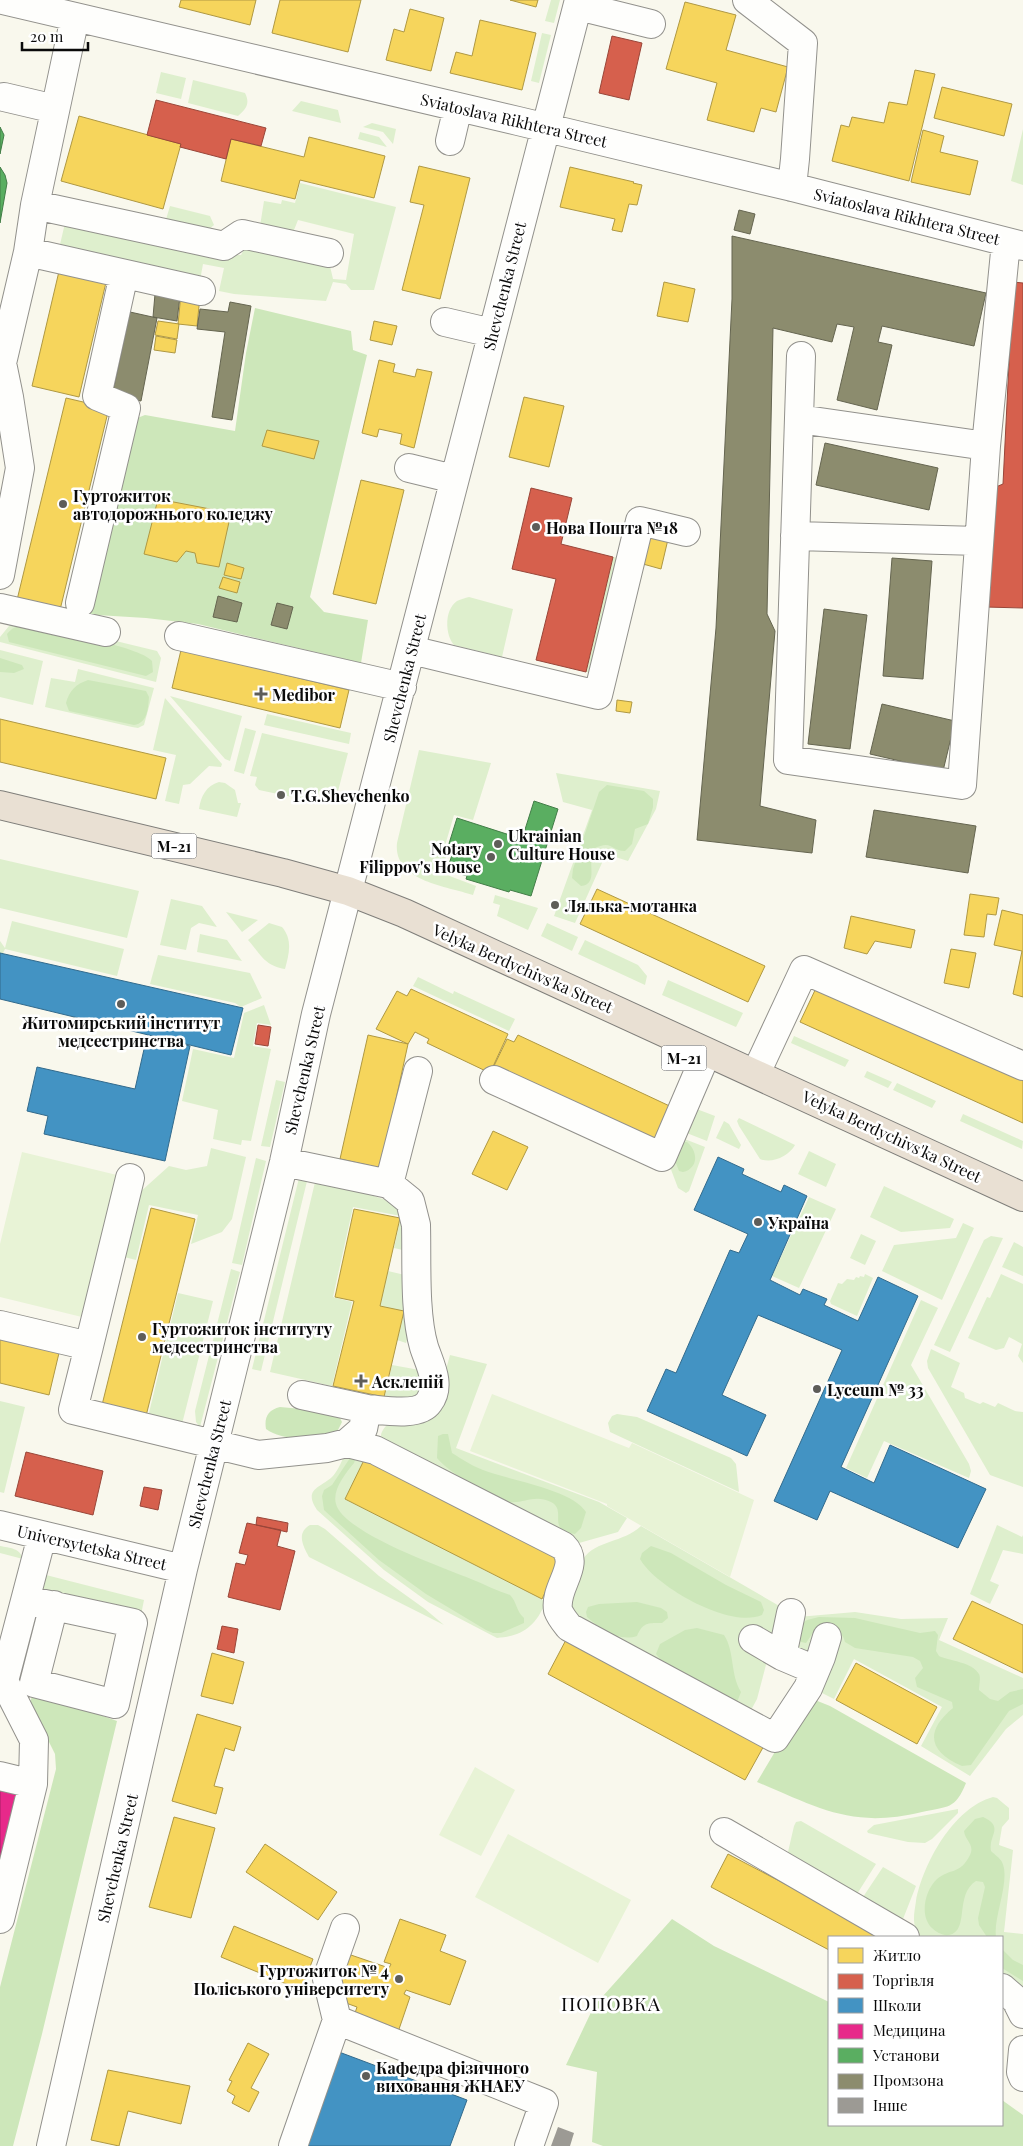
<svg xmlns="http://www.w3.org/2000/svg" width="1023" height="2146" viewBox="0 0 1023 2146" font-family="'Playfair Display',serif">
  <rect width="100%" height="100%" fill="#f9f8ed"/>
  <path fill="#deefcd" d="M551,0h9l-6,23 -9,-2z
    M542,33l9,2 -12,48 -8,-2z
    M161,72l25,6 -5,21 -25,-6z
    M193,80l52,13c5,10 2,15 -7,23l-50,-13z
    M301,101l37,9 3,13 -49,-12z
    M372,123l24,6 -3,15 -10,-12 -20,-5z
    M1023,129v56l-12,-4z
    M360,132l19,5 8,10 -29,-8z
    M300,183l96,24 -22,83h-23l-5,-6 -13,-2 -7,19 -92,-7 -15,-3 5,-23 -21,-4 -4,22 -141,-33 8,-34 166,36h9l5,-9 83,16 4,17 13,1 8,-46 -56,-14 -4,10 -4,2 -30,-6 4,-25 17,3 1,-4 13,3z
    M170,206l40,10 4,9 -7,6 -43,-5z
    M613,557l7,1 -24,116 -10,-2z
    M469,597l44,12 -11,48 -48,-12c-9,-10 -10,-35 3,-44 4,-2 8,-3 12,-4z
    M25,619l132,32 4,7 -5,24 -156,-40v-5l9,-11z
    M0,650l43,11 -10,44 -33,-8z
    M78,669l76,19 -10,37 -6,3 -6,-1 -87,-20 6,-29 24,4z
    M170,696l72,20 -12,45 -5,-2z
    M165,698l57,66 -1,3 -12,-1 -19,18 -7,1 -4,19 -14,-3 11,-46 -23,-5z
    M267,714l84,19 -2,11 -85,-19z
    M245,728l11,3 -12,43 -10,-3z
    M262,733l86,20 -11,42 -18,-4 -2,8 -6,2 -52,-11 -4,-5 2,-8 -7,-1z
    M419,750l72,13 -18,57 -19,-5 -10,34 3,5 -4,15 4,6 29,11 -3,9c-27,-9 -80,-14 -76,-52z
    M556,773l104,18 -4,18 -28,52 -22,-7 -31,69 -21,-7 38,-106 -29,-8z
    M219,782l6,1 10,7 3,13h3l-4,14 -38,-8c2,-13 7,-23 20,-27z
    M0,859l139,32 -12,47 -127,-30z
    M495,895l43,13 -10,22 -31,-14 3,-11 -7,-2z
    M171,899l31,7 15,21 -18,-4 -8,5 -5,22 -26,-5z
    M226,912l32,8 -16,12z
    M12,921l112,28 -7,27 -112,-27 -2,4h-3v-12l5,7z
    M269,923l13,4c11,13 7,27 3,42 -20,-3 -24,-14 -37,-29z
    M547,923l31,14 -6,14 -31,-15z
    M200,934l27,6 15,21 -45,-9z
    M585,940l53,25 9,11 -2,9 -67,-31z
    M158,955l92,18 12,25 -21,9 -6,-4 -85,-19z
    M418,977l35,17 1,-3 61,28 -6,12 -96,-45z
    M668,980l75,33 -7,14 -74,-32z
    M264,1005l7,20 -14,-2 -4,23 18,3 -20,92 -9,-1 -1,5 -28,-6 5,-29 -36,-9 11,-52 41,9 10,-45z
    M794,1036l55,24 -4,7 -54,-24z
    M867,1071l25,11 -4,6 -24,-11z
    M276,1080l9,2 -15,65 -9,-1z
    M897,1083l39,18 -4,7 -39,-18z
    M694,1108l21,8 -8,25 -28,-11z
    M963,1114l60,27 -1,8 -62,-28z
    M739,1118l56,27c-6,11 -23,19 -35,14l-21,-33 -2,-5z
    M724,1121l5,3 12,21 -2,4 -23,-11z
    M677,1136l28,11 -16,44 -3,2 -8,-5 -11,-29z
    M211,1148l35,9 -14,62 -10,13 -31,12 7,-29 -49,-10 -13,55 -12,-3 15,-64 30,-27 17,4 21,-4z
    M809,1151l27,13 -10,23 -28,-13z
    M256,1158l10,3 -24,104 -10,-2z
    M300,1174l8,3 -47,194 -9,-2z
    M316,1178l67,21 19,11 5,41 -13,-3 7,-32 -48,-9 -20,90 19,5 -20,84 -62,-14z
    M884,1186l70,33 -4,9 -49,4 -31,-15z
    M809,1197l27,12 -37,79 -27,-12z
    M963,1223l11,5 -32,72 -60,-29 12,-26 62,-7z
    M861,1234l15,7 -11,24 -15,-7z
    M991,1236l12,2 -53,114 -16,-7 50,-105z
    M1014,1242l9,5v29l-21,-9z
    M231,1269l9,3 -40,155 -4,-5 -1,-11z
    M388,1271l21,5 2,50 -5,17 -9,-3 7,-29 -24,-5z
    M865,1274l8,4 -16,38 -26,-12 -1,-3 8,-18 4,1 5,-5 7,1 2,-3 3,1 1,-2 4,1z
    M1001,1274l22,10v79l-5,-7 4,-12 -13,-7 -5,11 -8,2 -28,-12 19,-41 3,1z
    M178,1293l35,8 -32,127 -34,-7z
    M921,1300l17,8 -27,57 58,99 2,7 -2,7 -85,-37 -17,37 -21,-10z
    M931,1349l29,14 -9,24 13,6 1,5 15,6 3,-2 12,5 3,-4 17,8 8,1v75l-33,-12 -62,-107 -1,-7z
    M450,1355l37,9 -31,84 143,54 28,16 -9,14 -39,11 -141,-70 -57,-35c-2,-18 42,-33 57,-40z
    M392,1365l33,6 -1,28 -41,4z
    M0,1401l25,6 -21,86 -4,-1z
    M617,1414l20,3 94,41 5,6 3,28 -129,-60 -2,-9 4,-7z
    M344,1456l21,2 -20,41 197,100 3,5c-10,22 -22,32 -48,34l-69,-36 -44,-32 -67,-60c-14,-21 3,-22 15,-33 5,-5 9,-14 12,-21z
    M310,1525h8l7,4 54,47 46,33 19,16 -135,-68c-6,-11 -13,-24 1,-32z
    M997,1525l25,12 1,-2v19l-20,-4 -13,31 9,4 -9,19 -20,-10z
    M641,1526l147,85 -21,50 -10,38 -7,13 -163,-82 -19,-23 15,-48c13,-19 40,-16 58,-33z
    M0,1546c10,2 20,2 23,13l-23,-6z
    M46,1575l98,25 -4,20 -81,-17 -19,-15z
    M855,1612l46,7 47,-1 -9,22 84,38v37l-17,14 -36,47 -49,-30 21,-39 -88,-48 -20,40 -16,-8 -5,-37 -24,-6 9,-31z
    M993,1797l4,1 12,10v11l-7,8 -3,18 14,5 -9,82 19,2v54l-21,-10v-41h-81c-10,-11 -7,-22 -5,-36 7,-37 37,-93 77,-104z
    M958,1809v4l-26,26 -7,4 -17,-1 -40,-9 -1,-2 7,-6z
    M801,1821l75,43 -19,30 -69,-42 6,-26 2,-4z
    M883,1867l33,19 -13,33 -40,-22z"/>
  <path fill="#cde7ba" d="M255,308l96,23 2,19 14,5 -57,242 14,15 44,8 -7,43 -163,-39 -52,-6 -82,-5 45,-184 36,-14 90,16 11,-78z
    M23,625c24,5 117,21 129,36l1,11 -7,4 -137,-34 -2,-8c5,-6 9,-8 16,-9z
    M0,658l22,7 2,4 -10,4 -14,-1z
    M88,680l58,11 3,6c-1,11 -1,26 -15,28l-65,-14 -3,-8c3,-12 10,-19 22,-23z
    M607,785l37,6 9,8v8l-5,17 -13,5 -3,15 -7,7c-15,0 -12,-12 -32,-2 -6,14 6,35 -12,37l-9,-8 1,-9 26,-77z
    M682,1142h5c11,9 12,26 -4,30l-4,-1 -5,-13z
    M280,1407l44,4 14,3 4,8 -5,10c-22,5 -52,11 -71,-3 -2,-12 2,-19 14,-22z
    M443,1434h5l4,19c10,6 20,13 31,17 25,10 89,19 103,42l-5,16 -6,6c-30,-4 -7,-23 -24,-32 -17,-8 -27,2 -42,0 -17,-3 -61,-30 -72,-44l1,-22z
    M350,1458l5,2 -1,3c-9,11 -22,27 -18,41 8,29 106,63 135,75 13,5 26,12 39,16 7,7 6,16 14,23v5l-23,10h-8l-7,-3 -60,-36 -47,-34 -55,-50 -2,-14 2,-6 8,-5z
    M651,1546l20,7 55,32 35,17 3,8 -2,5c-32,14 -106,-28 -122,-56l2,-6z
    M637,1602l24,6 6,4 1,6 -6,5c-14,0 -19,-1 -25,13 -19,6 -36,-7 -50,-19l-1,-5 2,-5 11,-3z
    M819,1617l36,1 65,15 15,-2 3,4 -2,16 3,5c11,5 33,6 40,18 2,4 0,11 0,16l11,9 8,2 12,-9 13,-3v15l-14,7 -38,54 -9,1c-34,-15 -37,-35 -9,-58l-1,-6 -35,-15 -2,-9 8,-10 -3,-7 -7,-4 -58,-9 -10,-6c-2,-12 -15,-13 -25,-15l-4,1 -10,15 -5,-1 -4,-4 3,-13 7,-5z
    M697,1628l27,7c11,17 6,39 17,57l-4,10 -73,-38 -8,-10 4,-10 25,-14z
    M33,1691l84,30 -75,313 -29,112h-13v-159l56,-218 -1,-15 -8,-16 -16,-16 -3,-9z
    M815,1700l15,6 136,77c-11,27 -18,23 -44,29 -70,17 -103,-4 -165,-30l44,-74z
    M983,1817c22,10 5,18 8,34 4,4 9,7 11,11 9,18 -9,55 -6,75h-9l-8,-12 -1,-7 7,-31 -2,-5 -7,-1c-22,14 -6,50 -27,54 -6,1 -13,-3 -17,-7 -13,-12 -7,-38 5,-49 13,-11 23,-4 33,-24 5,-11 -5,-14 -6,-24l11,-12z
    M672,1919l42,27 115,56v123h173v-25l21,15v31h-420l-11,-4 5,-70 -31,-7 28,-59z
    M1002,1949l11,11 10,5v16l-21,-13z"/>
  <path fill="#e8f3d6" d="M22,1152l99,24 -35,142 -86,-21v-53z
    M492,1394l137,54 3,-5 122,57 -24,77 -123,-71v-2l-137,-53z
    M475,1767l40,23 -34,66 -42,-21z
    M508,1834l123,66 -33,63 -123,-66z"/>
  <path fill="#f6d55c" stroke="#af9843" d="M181,0h75l-6,25 -71,-18z
    M280,0h81l-13,52 -76,-19z
    M510,0h28l-2,7z
    M685,2l51,13 -10,35 62,17 -12,45 -15,-4 -7,24 -47,-12 10,-37 -51,-14z
    M410,9l34,9 -13,53 -45,-11 8,-31 10,3z
    M480,20l56,13 -14,57 -72,-17 6,-21 16,4z
    M915,70l20,4 -26,107 -77,-20 9,-36 8,2 3,-10 32,6 5,-21 18,3z
    M942,87l70,17 -8,32 -70,-18z
    M79,116l102,28 -18,65 -102,-28z
    M923,130l21,6 -4,16 38,9 -8,34 -59,-13z
    M309,137l76,19 -11,42 -74,-18 -5,19 -74,-18 10,-42 73,18z
    M419,166l51,12 -30,121 -38,-9 22,-85 -14,-3z
    M570,167l64,15 -1,1 9,2 -5,20 -8,-1 -7,28 -10,-2 3,-11 -55,-12z
    M60,267l47,11 -28,119 -47,-11z
    M664,282l31,7 -7,33 -31,-6z
    M181,294l19,2 -3,30 -19,-2z
    M158,321l21,3 -2,15 -22,-4z
    M374,321l23,5 -5,19 -22,-5z
    M156,336l21,4 -2,13 -21,-3z
    M379,360l16,4 -2,8 22,5 2,-8 15,3 -18,76 -14,-4 2,-10 -23,-5 -2,8 -15,-4z
    M524,397l40,9 -15,61 -40,-10z
    M66,398l43,10 -49,202 -43,-10z
    M267,430l52,11 -5,18 -52,-13z
    M361,480l43,10 -28,114 -43,-10z
    M158,499l73,14 -12,54 -22,-4 -2,-10 -9,-2 -9,11 -33,-8z
    M651,531l18,4 -8,34 -18,-5z
    M227,563l17,5 -3,11 -17,-4z
    M223,577l17,5 -3,11 -18,-5z
    M181,650l168,40 -9,38 -168,-40z
    M617,700l15,2 -2,11 -14,-2z
    M0,719l166,39 -10,41 -156,-37z
    M597,889l168,77 -17,36 -168,-78z
    M970,894l29,4 -3,17 -9,-1 -3,23 -20,-2z
    M1002,910l21,5v82l-10,-3 9,-43 -28,-6z
    M851,916l64,14 -4,18 -36,-7 -8,13 -23,-6z
    M951,949l25,4 -7,35 -25,-5z
    M817,986l206,93v44l-223,-101z
    M411,989l97,45 -18,39 -63,-30 2,-4 -14,-7 -7,12 -32,-15 21,-38 10,5z
    M368,1035l40,9 -27,124 -41,-9z
    M518,1035l158,74 -17,37 -166,-78 14,-29 7,3z
    M493,1131l35,16 -21,43 -35,-16z
    M151,1208l44,11 -49,197 -44,-11z
    M354,1209l46,9 -20,88 24,5 -20,86 -51,-11 21,-85 -19,-4z
    M0,1338l59,15 -10,42 -49,-12z
    M365,1458l197,99 -20,42 -197,-100z
    M972,1601l51,24v48l-70,-34z
    M568,1636l198,106 -21,38 -197,-106z
    M212,1653l32,9 -11,42 -32,-8z
    M856,1663l81,44 -20,37 -81,-44z
    M197,1714l44,13 -7,24 -9,-3 -11,38 9,2 -7,26 -44,-13z
    M174,1817l41,11 -24,90 -42,-11z
    M265,1844l72,48 -19,28 -72,-48z
    M728,1854l158,83h-57v13l-118,-63z
    M400,1919l46,16 -6,16 26,10 -16,44 -44,-15 -2,4 6,3 -14,41 -44,-16 5,-15 -25,-9 16,-44 41,14 2,-4 -7,-2z
    M234,1926l79,33 -12,31 -80,-33z
    M248,2043l21,11 -18,34 8,4 -10,20 -17,-9 3,-7 -8,-5 5,-10 -3,-1z
    M108,2070l82,16 -9,38 -53,-13 -9,35 -28,-6z"/>
  <path fill="#d6604d" stroke="#994639" d="M612,36l30,7 -13,57 -30,-7z
    M156,100l110,28 -5,18 -30,-7 -5,20 -46,-12 1,-3 -34,-9z
    M1013,282l10,1v325l-38,-1 6,-118 12,-5z
    M531,488l41,10 -11,46 52,13 -27,115 -50,-12 20,-81 -44,-10z
    M258,1025l13,2 -3,19 -13,-2z
    M26,1452l77,19 -10,44 -78,-19z
    M144,1487l18,3 -4,20 -18,-4z
    M257,1517l31,6 -1,9 -31,-7z
    M247,1523l34,7 -4,16 18,5 -15,59 -52,-13 8,-34 9,2 3,-10 -9,-2z
    M222,1626l16,3 -4,24 -17,-4z"/>
  <path fill="#4393c3" stroke="#326a8c" d="M0,953l243,55 -12,47 -231,-56z
    M147,1036l43,10 -25,115 -121,-27 4,-18 -21,-5 10,-44 98,22z
    M718,1157l26,12 -2,5 39,18 3,-7 23,11 -37,84 30,15 3,-6 24,10 -3,6 34,16 20,-44 40,19 -77,171 33,16 16,-38 96,44 -28,59 -128,-57 -13,29 -43,-19 68,-151 -84,-35 -36,80 44,20 -19,41 -100,-45 19,-42 10,4 54,-123 9,3 9,-19 -54,-24z
    M339,2052l128,48 -17,46h-147z"/>
  <path fill="#e7298a" stroke="#a52064" d="M0,1783l25,7 -25,102z"/>
  <path fill="#5aae61" stroke="#427d47" d="M0,127l4,8 -4,19z
    M0,167l5,8 2,8 -7,40z
    M534,801l24,8 -27,87 -21,-6 -1,2 -43,-13 1,-3 -20,-6 6,-18 -6,-2 10,-32 65,21z"/>
  <path fill="#8c8c6e" stroke="#656550" d="M739,210l16,4 -5,20 -16,-4z
    M732,236l254,57 -12,53 -92,-20 -4,16 14,3 -15,65 -40,-10 17,-73 -17,-3 -5,18 -59,-14 -6,286 8,17 -15,175 56,14 -4,33 -115,-13 19,-212 16,-329z
    M155,294l25,2 -3,25 -24,-4z
    M230,302l21,4 -19,114 -20,-3 13,-85 -28,-3 3,-20 28,3z
    M130,312l27,6 -16,83 -29,-5z
    M825,443l113,25 -9,42 -113,-25z
    M892,558l40,3 -9,118 -40,-3z
    M218,596l24,7 -5,19 -24,-5z
    M277,603l16,4 -6,22 -16,-4z
    M824,609l43,6 -17,134 -42,-5z
    M882,704l73,17 -12,50 -73,-17z
    M874,810l102,16 -8,47 -102,-16z"/>
  <path fill="#9c9a94" d="M558,2127l16,6 -4,13h-19z"/>
  <g fill="none" stroke-linecap="round" stroke-linejoin="round">
    <defs>
      <path id="minor" d="M3,0l515,121 274,66 231,59
        M747,0l56,43 -8,116 -3,28
        M578,6l73,18
        M4,97l51,12
        M450,141l8,-34
        M35,205l189,41 18,-12 87,19
        M28,252l173,39
        M445,322l47,11
        M801,356l-13,404 174,25 24,-339 20,-204
        M799,419l187,27
        M409,468l45,11
        M795,536l184,5
        M0,575l20,-107 -11,-71 -7,-34 26,-111 7,-47 40,-188
        M80,603l46,-195 -29,-12 27,-122
        M0,608l106,24
        M179,636l223,51
        M411,650l187,45 42,-174 46,11
        M756,1073l48,-103 219,96
        M494,1080l168,77 39,-91
        M284,1162l105,22 21,17 6,24c1,35 -2,88 8,122 5,16 18,38 5,55 -10,15 -46,8 -62,7l-4,20 -16,14
        M389,1184l29,-113
        M0,1325l89,21 -16,64 185,45 69,-7 20,-5 28,7 188,96c19,19 -9,40 -5,64 2,6 7,12 11,17l206,111 33,-50 13,-31 6,-20
        M89,1346l41,-168
        M302,1395l65,14
        M0,1525l183,44
        M26,1600l107,23 -18,81 -81,-21 20,-78
        M791,1613l-9,43 33,14
        M753,1639l29,17
        M0,1680l4,1 38,-145
        M0,1776l33,8
        M724,1832l181,105
        M0,1919l33,-135 1,-44 -30,-59
        M1002,1988l14,12 7,14
        M337,2020l207,83 -15,43
        M1023,2050l-2,22 2,5
        M51,2146l132,-577 101,-407 32,-148 263,-1014
        M293,2146l44,-126 -10,-41 18,-51"/>
      <path id="highway" d="M0,805l283,68 65,18 56,22 619,284"/>
    </defs>
    <use href="#minor" stroke="#92918c" stroke-width="30"/>
    <use href="#highway" stroke="#7f7e7a" stroke-width="30"/>
    <use href="#minor" stroke="#fefefc" stroke-width="28"/>
    <use href="#highway" stroke="#e9e0d3" stroke-width="28"/>
  </g>
  <g fill="#5e5d59" stroke="#fff" stroke-width="2">
    <circle cx="63" cy="504" r="5"/>
    <circle cx="536" cy="527" r="5"/>
    <path d="M258.5 686.5h5v5h5v5h-5v5h-5v-5h-5v-5h5z"/>
    <circle cx="281" cy="795" r="5"/>
    <circle cx="498" cy="844" r="5"/>
    <circle cx="491" cy="857" r="5"/>
    <circle cx="555" cy="905" r="5"/>
    <circle cx="121" cy="1004" r="5"/>
    <circle cx="758" cy="1222" r="5"/>
    <circle cx="142" cy="1337" r="5"/>
    <path d="M358.5 1373.5h5v5h5v5h-5v5h-5v-5h-5v-5h5z"/>
    <circle cx="817" cy="1389" r="5"/>
    <circle cx="399" cy="1979" r="5"/>
    <circle cx="366" cy="2076" r="5"/>
  </g>
  <g text-anchor="middle" dominant-baseline="central" stroke-width="5" stroke-linejoin="round" paint-order="stroke">
    <g fill="#fff" stroke="#545454" stroke-width="1">
      <rect x="151.5" y="833.5" width="45" height="25" rx="4"/>
      <rect x="661.5" y="1045.5" width="45" height="25" rx="4"/>
    </g>
    <g font-size="15" font-weight="bold" fill="#0a0a0a">
      <text x="174" y="846">М-21</text>
      <text x="684" y="1058">М-21</text>
    </g>
    <g font-size="16" fill="#0a0a0a" stroke="#fff">
      <text transform="translate(514 120) rotate(13)">Sviatoslava Rikhtera Street</text>
      <text transform="translate(907 216) rotate(14)">Sviatoslava Rikhtera Street</text>
      <text transform="translate(504 286) rotate(-76)">Shevchenka Street</text>
      <text transform="translate(404 678) rotate(-76)">Shevchenka Street</text>
      <text transform="translate(523 968) rotate(24)">Velyka Berdychivs'ka Street</text>
      <text transform="translate(304 1070) rotate(-77)">Shevchenka Street</text>
      <text transform="translate(892 1136) rotate(25)">Velyka Berdychivs'ka Street</text>
      <text transform="translate(209 1464) rotate(-76)">Shevchenka Street</text>
      <text transform="translate(92 1547) rotate(13)">Universytetska Street</text>
      <text transform="translate(117 1858) rotate(-77)">Shevchenka Street</text>
    </g>
    <g font-size="16" font-weight="bold" fill="#0a0a0a" stroke="#fff" text-anchor="start">
      <text x="73" y="495">Гуртожиток<tspan x="73" dy="18">автодорожнього коледжу</tspan></text>
      <text x="546" y="527">Нова Пошта №18</text>
      <text x="272" y="694">Medibor</text>
      <text x="291" y="795">T.G.Shevchenko</text>
      <text x="508" y="835">Ukrainian<tspan x="508" dy="18">Culture House</tspan></text>
      <text x="481" y="848" text-anchor="end">Notary<tspan x="481" dy="18">Filippov's House</tspan></text>
      <text x="565" y="905">Лялька-мотанка</text>
      <text x="121" y="1022" text-anchor="middle">Житомирський інститут<tspan x="121" dy="18">медсестринства</tspan></text>
      <text x="768" y="1222">Україна</text>
      <text x="152" y="1328">Гуртожиток інституту<tspan x="152" dy="18">медсестринства</tspan></text>
      <text x="372" y="1381">Асклепій</text>
      <text x="827" y="1389">Lyceum № 33</text>
      <text x="389" y="1970" text-anchor="end">Гуртожиток № 4<tspan x="389" dy="18">Поліського університету</tspan></text>
      <text x="376" y="2067">Кафедра фізичного<tspan x="376" dy="18">виховання ЖНАЕУ</tspan></text>
    </g>
    <g font-size="19" letter-spacing="1" fill="#0a0a0a" stroke="#fff">
      <text x="611" y="2003">ПОПОВКА</text>
    </g>
  </g>
  <rect x="828" y="1936" width="175" height="190" fill="#ffffff" stroke="#9d9d9d"/>
  <rect x="838" y="1948" width="25" height="15" fill="#f6d55c" stroke="#9d9d9d"/>
  <text x="873" y="1961" font-size="15" fill="#0a0a0a">Житло</text>
  <rect x="838" y="1974" width="25" height="15" fill="#d6604d" stroke="#9d9d9d"/>
  <text x="873" y="1986" font-size="15" fill="#0a0a0a">Торгівля</text>
  <rect x="838" y="1998" width="25" height="15" fill="#4393c3" stroke="#9d9d9d"/>
  <text x="873" y="2011" font-size="15" fill="#0a0a0a">Школи</text>
  <rect x="838" y="2024" width="25" height="15" fill="#e7298a" stroke="#9d9d9d"/>
  <text x="873" y="2036" font-size="15" fill="#0a0a0a">Медицина</text>
  <rect x="838" y="2048" width="25" height="15" fill="#5aae61" stroke="#9d9d9d"/>
  <text x="873" y="2061" font-size="15" fill="#0a0a0a">Установи</text>
  <rect x="838" y="2074" width="25" height="15" fill="#8c8c6e" stroke="#9d9d9d"/>
  <text x="873" y="2086" font-size="15" fill="#0a0a0a">Промзона</text>
  <rect x="838" y="2098" width="25" height="15" fill="#9c9a94" stroke="#9d9d9d"/>
  <text x="873" y="2111" font-size="15" fill="#0a0a0a">Інше</text>
  <path d="M22 42v8h66v-8" fill="none" stroke="#0a0a0a" stroke-width="2.5"/>
  <text x="30" y="42" font-size="15" fill="#0a0a0a" stroke="#ffffff" stroke-width="4" paint-order="stroke">20 m</text>
</svg>
